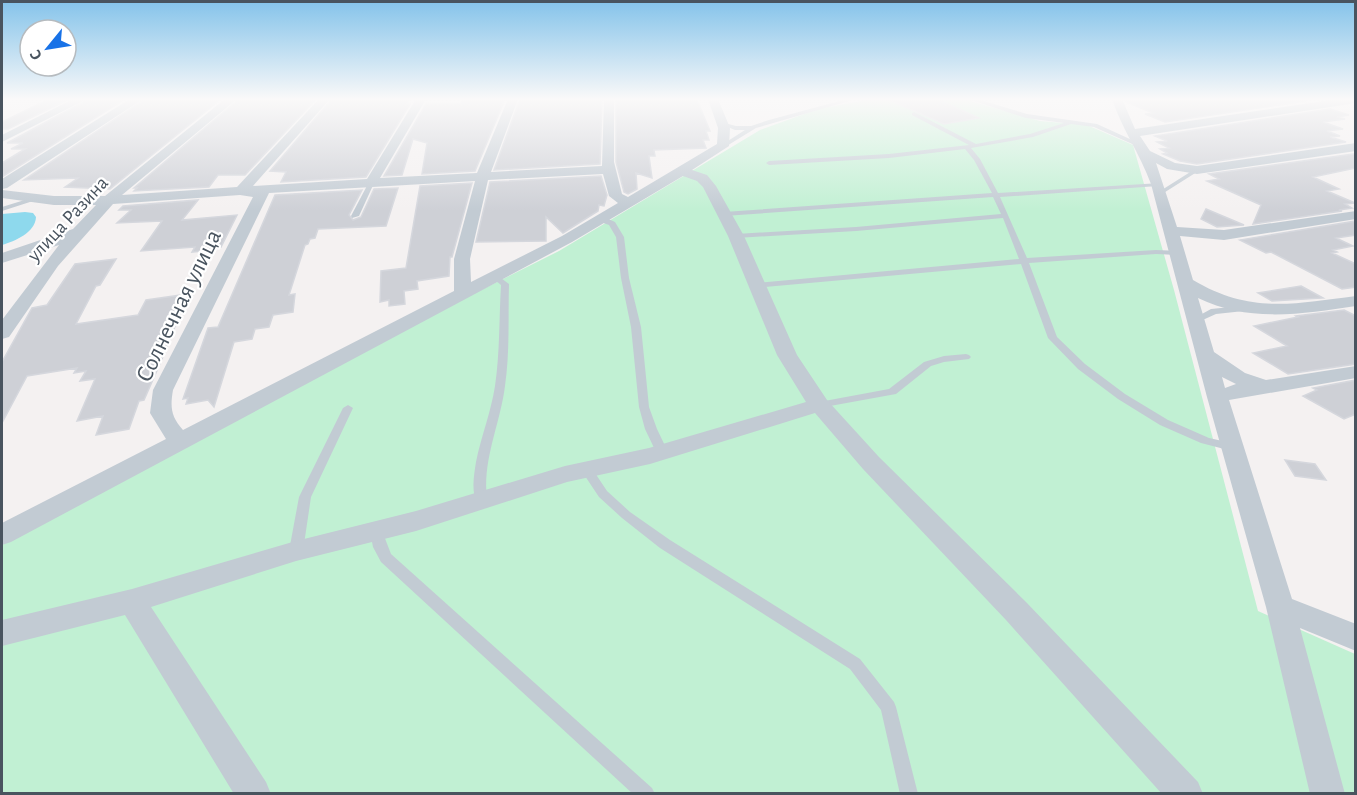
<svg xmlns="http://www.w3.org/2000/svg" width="1357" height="795" viewBox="0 0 1357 795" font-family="'Alegreya Sans',sans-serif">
  <rect width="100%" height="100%" fill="#f4f1f1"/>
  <path fill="#c1f0d3" d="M872,99h91l77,22 47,4 46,20 41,145 84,321 97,43v139l-1353,1v-249l457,-244 100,-50 201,-121 58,-21z"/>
  <path fill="#8ed9ed" d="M25,212l8,1 3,4c-1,16 -21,24 -34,28v-31z"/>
  <path fill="#ced0d6" stroke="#d5d7dd" stroke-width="1.5" d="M89,99h36l-123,78v-14l23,-14h-14l12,-6h-16z
    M145,99h76l-111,90 -45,-2 13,-9 -54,2z
    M239,99h77l-71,76h-27l-9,12 -75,4 3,-3h-3z
    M332,99h78l-3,5h3l-44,73 -85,5 5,-10 -16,-1z
    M463,99h42l-30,72 -53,3 5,-31 -14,-4 -11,36 -18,1 42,-72 35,-1z
    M520,99h82l-2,65 -106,6z
    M616,99l81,1 13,31h-4l3,9h-6l3,8 -52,2 1,6h-6l3,22 -16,-5 1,16 -9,5 -4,-2 -8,-30z
    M887,99h50l42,19 -35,6z
    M1125,99h175l6,2 -141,21 -20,-8 8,-1 -27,-11z
    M47,100h20l-59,29h-6v-7z
    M1330,109l19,6 -12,2 8,2 -22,3 20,7 -16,2 13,5 -10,1 16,5 -149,22 -17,-3 -17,-7 4,-1 -7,-4 9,-1 -12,-6 10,-1 -12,-5z
    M1353,154l3,1v13l-43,9 26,12 -12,2 28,12 -10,1 7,4 -13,2 3,1 -89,13 8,-19 -54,-24 12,-2 -10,-5z
    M601,176l6,19 -3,11 -5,-1 -1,6 -35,22 -17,-16v24l-70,1 14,-60z
    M472,183l-20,74h-2l-1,19 -32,5 1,8 -14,2 1,13 -16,2v-6l-9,2 1,-31 25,-3 14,-82z
    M398,188l-12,38 -68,3 -3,9 -5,1 -2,5 -3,1 -16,50 6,-1 -2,18 -20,3 -4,12 -14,2 -3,10 -18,3 -20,65 -6,-7 -22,4 2,-6 -5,1 25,-71 10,-1 57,-132 87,-5 -13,25 4,5 8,-3 13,-28z
    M198,200l-16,20 55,-5 -16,32 -7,-2 -2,5 -20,2 3,-5 -54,4 21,-30 -45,2 14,-13h-12l4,-4z
    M1206,209l38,16 -27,2 -16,-8z
    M1356,221v14l-20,3 17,8 -20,4 4,2 -5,1 24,11v23l-14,2 -71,-37 -5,1 -26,-13z
    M116,259l-16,26 -4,1 -20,38 62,-9 8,-15 42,-6 -26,65 -18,41 -5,1 -10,28 -33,6 7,-19 -26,5 18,-42 -15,2 6,-10 -12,2 3,-5 -50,8 -25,47v-61l30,-54 15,-3 28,-41z
    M1301,286l22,12 -51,3 -14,-8z
    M1344,310l12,6v48l-68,10 -35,-21 34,-7 -33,-20 44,-9 -2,-1z
    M1356,380v34l-12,5 -41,-23 14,-6 -4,-2z
    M1285,460l30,4 11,16 -31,-4z"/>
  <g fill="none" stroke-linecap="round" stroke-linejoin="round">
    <path fill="#c2cbd3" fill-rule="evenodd" d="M847,99h9l-100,29 -31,19 -5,-1 25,-16h-10l-14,-6v-2l15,4h15l18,-6z
      M968,99h9l50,15 70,10 46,21v2h-4l-45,-20 -23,-3 -38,13 -62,11 9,11 18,34 162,-10 1,1 -3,2 -158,11 27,61 129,-8 25,1v4h-3l-22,-1 -127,9 28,74 28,27 40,30 43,26 41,18 27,6 2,3 -2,3 -4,1 -31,-8 -41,-18 -42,-26 -40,-30 -30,-31 -27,-74 -267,24v-4l3,-1 262,-24 -16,-41 -147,13 -120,7 -4,-2 4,-2 120,-7 145,-13 -8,-17 -269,19 -4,-2 4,-2 268,-19 -18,-33 -9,-11 -76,9 -120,7 -3,-2 3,-2 120,-7 80,-9 -57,-30v-2l2,-1 62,32 54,-10 34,-11 -38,-5z
      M1195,169l5,1 -38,24 -5,-1z
      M370,180l5,1 -16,35 -7,2 -1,-2z
      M31,198l2,1v2l-31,10v-4z
      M598,217h6l11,5 9,15 5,41 12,49 8,80 8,22 11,23 -2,3h-8l-2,-3 -11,-23 -6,-22 -8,-80 -10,-49 -5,-41 -7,-12 -11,-4z
      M494,273l15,11c-1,34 1,68 -4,102 -5,39 -23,74 -18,114l-2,3 -4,2 -4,-2c-6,-12 -3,-28 -1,-41 5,-25 15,-50 19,-76 5,-33 4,-68 6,-101l-11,-9z
      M1241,306l4,3 -1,2 -28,3 -20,9 -5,-3 20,-11z
      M966,354l3,1 2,2 -2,2 -25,3 -13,4 -35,28 -77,14 -5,-3 5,-3 70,-13 35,-27 20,-6z
      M348,405l5,3 -42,89 -8,54 -2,4 -5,1 -5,-1 -2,-4 10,-54 44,-89z
      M587,466l4,1 16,24 23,21 40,28 190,119 34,43 2,5 22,87h-18l-19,-84 -31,-41 -190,-121 -38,-30 -23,-21 -18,-27 2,-3z
      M376,527l5,1 10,26 261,234 3,6h-22l-252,-232 -8,-15 -3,-15 1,-4z"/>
    <path fill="#c2cbd3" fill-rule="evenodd" d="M73,99h14l-85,43v-7z
      M130,99h13l-136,89 -5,1v-10z
      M225,99h12l-115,96 115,-8 82,-88h11l-77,87 114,-7 49,-80h10l-46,79 97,-5 31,-74h10l-27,73 111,-6 2,-67h10v63l8,32 6,3 89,-53 1,-16 -10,-29h10l12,29 -1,18 -37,24 15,5 9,11 28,50 53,119 30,45 52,57 147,145 172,180 5,12h-41l-156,-174 -143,-151 -48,-56 -165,51 -83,18 -151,49 -120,30 -145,46 115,175 5,12h-37l-109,-179 -123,31v-26l130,-31 164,-48 120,-30 149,-45 84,-18 157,-46 -29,-47 -49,-119 -25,-49 -6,-6 -14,-5 -111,66 -561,300 -9,3v-22l164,-84 -16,-26 3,-23 100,-193 -13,-2 -127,9 -55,62 -49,71 -7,2v-19l57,-75 -57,18v-10l71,-24 23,-24h-42l-52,-7v-8l52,6h51zM603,174l6,22 9,7 -56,33 -91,46 -1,-23 18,-79zM475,181l-21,78v32l-271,139c-12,-13 -13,-23 -10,-40l96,-197z
      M1112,99h10l13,30 203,-30h18v4l-216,33 10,15 25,12 22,3 159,-23v8l-159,23 -30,-5 -11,-6 21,64 47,3 132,-19v8l-132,21 -44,-4 13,44c57,34 100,24 163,16v10c-54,8 -107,17 -158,-8l16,54 31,21 21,7 90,-14v12l-127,22 63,199 64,25v27l-56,-23 45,166h-35l-44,-187 -59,-210 -56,-213c-11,-30 -29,-55 -39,-85zM1222,377l14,7 -11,4z"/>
  </g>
  <linearGradient id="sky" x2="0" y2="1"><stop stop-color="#84c3ea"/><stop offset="0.47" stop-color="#faf9f9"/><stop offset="1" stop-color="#faf9f9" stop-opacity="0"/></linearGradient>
  <rect width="1357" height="211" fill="url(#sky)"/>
  <g text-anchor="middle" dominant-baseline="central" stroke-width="4.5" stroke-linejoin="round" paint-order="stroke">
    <g font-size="20" fill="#49545f" stroke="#fff">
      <text transform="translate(68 219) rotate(-47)">улица Разина</text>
    </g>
    <g font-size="24" fill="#49545f" stroke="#fff">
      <text transform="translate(179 306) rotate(-64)">Солнечная улица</text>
    </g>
  </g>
  <rect width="1357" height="795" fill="none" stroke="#49545f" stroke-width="6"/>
  <g transform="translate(48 48) rotate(240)"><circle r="28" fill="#ffffff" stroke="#b6bbbf" stroke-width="1.5"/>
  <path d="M0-4.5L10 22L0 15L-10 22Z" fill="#1872e7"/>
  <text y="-9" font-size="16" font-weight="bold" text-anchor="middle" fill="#49545f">С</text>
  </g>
</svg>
